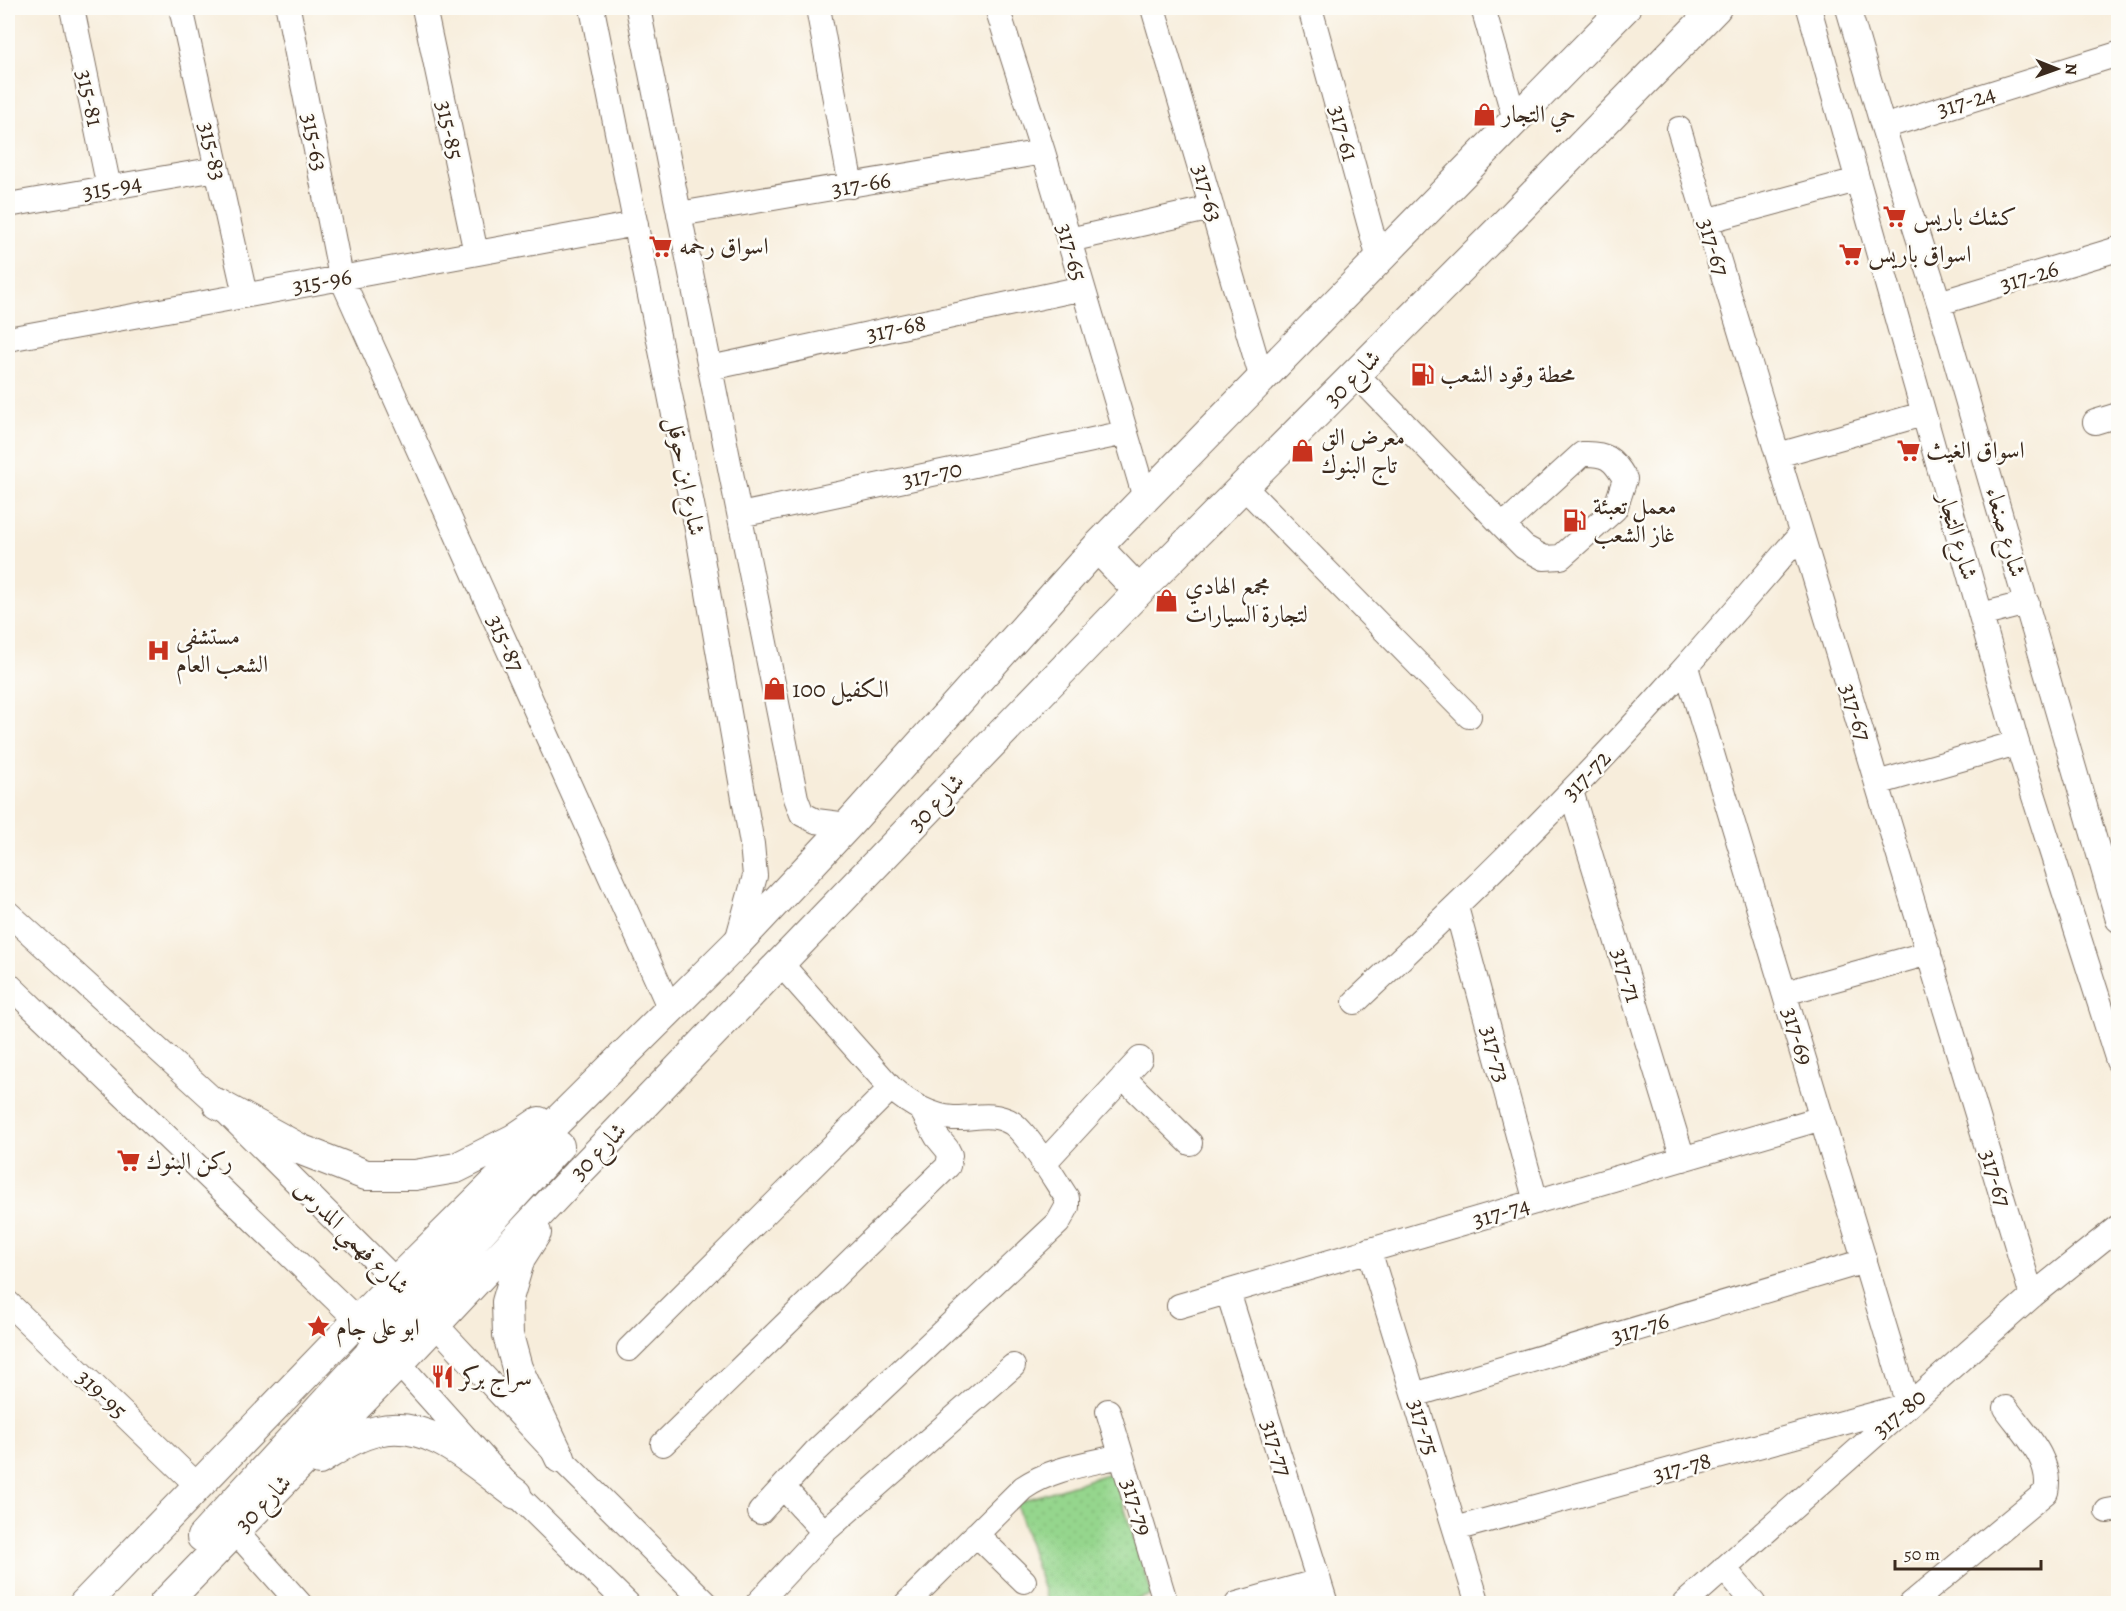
<svg xmlns="http://www.w3.org/2000/svg" width="2126" height="1611" viewBox="0 0 2126 1611" font-family="Alegreya,Amiri,serif">
  <defs>
    <pattern id="green-dots" width="8" height="8" patternUnits="userSpaceOnUse" patternTransform="scale(1.5)"><rect width="8" height="8" fill="#95d68d"/><path d="M2 2h.1M6 6h.1" fill="none" stroke="#81b879" stroke-width="1.8" stroke-linecap="round"/></pattern>
  </defs>
  <rect width="100%" height="100%" fill="#fdfcf7"/>
  <filter id="ink" filterUnits="userSpaceOnUse"><feTurbulence type="fractalNoise" baseFrequency=".0167" numOctaves="2"/><feDisplacementMap in="SourceGraphic" scale="12" xChannelSelector="R" yChannelSelector="G"/><feConvolveMatrix kernelMatrix="1 2 1 2 8 2 1 2 1" color-interpolation-filters="sRGB"/></filter>
  <filter id="wash" filterUnits="userSpaceOnUse"><feTurbulence type="fractalNoise" baseFrequency=".008" numOctaves="4" result="noise"/><feDisplacementMap in="SourceGraphic" scale="24" xChannelSelector="R" yChannelSelector="G"/><feGaussianBlur stdDeviation="1.35" result="paint"/><feColorMatrix in="noise" values="0 0 0 0 0 0 0 0 0 0 0 0 0 0 0 0 0 1.4 0 .05"/><feComposite in="paint" operator="in"/></filter>
  <g filter="url(#wash)">
    <rect width="100%" height="100%" fill="#f7eddb"/>
    <path fill="url(#green-dots)" stroke="#688056" stroke-width="1.5" d="M1113,1472l39,123 -27,8h-77l-32,-100z"/>
  </g>
  <g filter="url(#ink)">
    <g fill="none" stroke-linecap="round" stroke-linejoin="round">
      <defs>
        <path id="minor" d="M72,8l37,180
          M181,8l64,287
          M288,8l53,269 329,732
          M424,8l52,245
          M592,8l104,516 56,320 3,32 -18,65
          M638,8l158,790 6,16 14,7 32,4
          M818,8l33,178
          M997,8l46,144 102,346
          M1153,8l109,371
          M1310,8l69,251
          M1483,8l32,112
          M1809,8l208,735 101,318
          M1848,8l35,119 56,176 179,617
          M1883,127l235,-73
          M1679,129l353,1167
          M8,205l209,-36
          M679,214l364,-62
          M1706,221l151,-41
          M1069,240l143,-32
          M1939,303l179,-54
          M8,339l628,-115
          M710,368l373,-80
          M1356,374l147,152 21,21 20,11 17,-1 54,-48 10,-30c-12,-21 -19,-26 -43,-25l-79,72
          M2095,422l23,-7
          M1778,455l145,-41
          M1244,487l225,229
          M740,515l385,-82
          M1981,615l46,-12
          M1877,783l140,-40
          M1571,791l112,368
          M1456,907l80,295
          M8,913l210,191 200,199 17,21 125,134 147,146
          M8,984l370,356 138,154 112,110
          M1785,993l144,-40
          M1355,1002c73,-69 146,-138 215,-210 81,-83 156,-171 231,-258
          M1123,1077l67,66
          M1043,1164l97,-105
          M1369,1250l109,354
          M1228,1292l98,312
          M8,1303l189,182
          M1179,1306l643,-188
          M629,1349l262,-261
          M1414,1395l451,-134
          M1108,1411l58,193
          M663,1444l285,-278 2,-11 -3,-6 -10,-12 -16,-28
          M783,1487l41,45
          M2107,1511l11,-2
          M760,1512l55,-60 243,-229 9,-16v-9c-12,-18 -39,-64 -55,-75 -20,-12 -39,-4 -59,-5 -24,-2 -45,-15 -62,-30l-111,-125
          M1455,1529l453,-124 -222,-738
          M235,1531l65,73
          M976,1534l48,47
          M1724,1568l30,36
          M757,1604l67,-72 189,-166
          M906,1604l117,-116c29,-20 64,-24 98,-32
          M1237,1604l82,-23
          M1684,1604l348,-308 86,-69
          M1911,1604l135,-112c7,-32 -23,-60 -40,-84"/>
        <path id="major" d="M1097,547l42,44
          M218,1104l84,46 64,25h49l41,-7 58,-29 25,-17
          M536,1233l-16,25 -13,44 1,33 9,33 43,90
          M400,1349c3,-24 15,-41 28,-59l131,-144
          M319,1460c18,-11 36,-24 58,-29 53,-13 99,34 139,63
          M202,1537l166,-181c18,-28 24,-42 28,-75
          M84,1604l312,-323 340,-337 112,-119 249,-278 528,-539
          M164,1604l234,-240 175,-186 566,-587 361,-362 216,-221"/>
      </defs>
      <use href="#minor" stroke="#7d6e60" stroke-width="26"/>
      <use href="#major" stroke="#7d6e60" stroke-width="32"/>
      <use href="#minor" stroke="#fff" stroke-width="24"/>
      <use href="#major" stroke="#fff" stroke-width="30"/>
    </g>
  </g>
  <defs>
    <symbol id="shop-bare" viewBox="-9 -9 18 18"><path d="M-5-2.5h2.3a2.7 3.5 0 0 1 5.4 0H5L5.5 6h-11ZM-1.5-2.5h3a1.5 2.3 0 0 0-3 0Z" fill="#c8321e" stroke="#fdfcf7" stroke-width="2.5" paint-order="stroke"/></symbol>
    <symbol id="supermarket-bare" viewBox="-9 -9 18 18"><path d="M-6-5.5h2.5l.6 2H6L4.5 2H-2.5L-4.4-4H-6ZM-1.5 3.2a1.3 1.3 0 1 0 .1 0ZM3 3.2a1.3 1.3 0 1 0 .1 0Z" fill="#c8321e" stroke="#fdfcf7" stroke-width="2.5" paint-order="stroke"/></symbol>
    <symbol id="fuel-bare" viewBox="-9 -9 18 18"><path d="M-5.5-6h7V0h2V4h1.3V-2.5L3-4.5l.8-.8L6-3V5H2.5V1h-1V6h-7ZM-4.2-4.7v3.2H.2V-4.7Z" fill="#c8321e" stroke="#fdfcf7" stroke-width="2.5" paint-order="stroke"/></symbol>
    <symbol id="hospital-bare" viewBox="-9 -9 18 18"><path d="M-5-5h3v3.5h4V-5h3V5h-3V1.5h-4V5h-3Z" fill="#c8321e" stroke="#fdfcf7" stroke-width="2.5" paint-order="stroke"/></symbol>
    <symbol id="sight-bare" viewBox="-9 -9 18 18"><path d="M0-6L1.8-2.2L6-1.7L2.9 1.2L3.7 5.4L0 3.3L-3.7 5.4L-2.9 1.2L-6-1.7L-1.8-2.2Z" fill="#c8321e" stroke="#fdfcf7" stroke-width="2.5" paint-order="stroke"/></symbol>
    <symbol id="restaurant-bare" viewBox="-9 -9 18 18"><path d="M-5-6h1v4h1v-4h1v4h1v-4h1v5L-1.5 .5V6h-2V.5L-5-1ZM5-6V6H3V1.5H1.5Q1.5-4 5-6Z" fill="#c8321e" stroke="#fdfcf7" stroke-width="2.5" paint-order="stroke"/></symbol>
  </defs>
  <g fill-rule="evenodd">
    <use href="#shop-bare" x="1468" y="98" width="33" height="33"/>
    <use href="#supermarket-bare" x="1878" y="200" width="33" height="33"/>
    <use href="#supermarket-bare" x="644" y="230" width="33" height="33"/>
    <use href="#supermarket-bare" x="1834" y="238" width="33" height="33"/>
    <use href="#fuel-bare" x="1406" y="358" width="33" height="33"/>
    <use href="#supermarket-bare" x="1892" y="434" width="33" height="33"/>
    <use href="#shop-bare" x="1286" y="434" width="33" height="33"/>
    <use href="#fuel-bare" x="1558" y="504" width="33" height="33"/>
    <use href="#shop-bare" x="1150" y="584" width="33" height="33"/>
    <use href="#hospital-bare" x="142" y="634" width="33" height="33"/>
    <use href="#shop-bare" x="758" y="672" width="33" height="33"/>
    <use href="#supermarket-bare" x="112" y="1144" width="33" height="33"/>
    <use href="#sight-bare" x="302" y="1310" width="33" height="33"/>
    <use href="#restaurant-bare" x="426" y="1360" width="33" height="33"/>
  </g>
  <g text-anchor="middle" dominant-baseline="central" stroke-width="5" stroke-linejoin="round" paint-order="stroke">
    <g font-size="24" fill="#3b2a1e" stroke="#fdfcf7">
      <text transform="translate(90 98) rotate(78)">315-81</text>
      <text transform="translate(1966 101) rotate(-17)">317-24</text>
      <text transform="translate(450 130) rotate(78)">315-85</text>
      <text transform="translate(1344 133) rotate(75)">317-61</text>
      <text transform="translate(315 142) rotate(79)">315-63</text>
      <text transform="translate(213 151) rotate(77)">315-83</text>
      <text transform="translate(861 184) rotate(-10)">317-66</text>
      <text transform="translate(112 187) rotate(-10)">315-94</text>
      <text transform="translate(1208 193) rotate(74)">317-63</text>
      <text transform="translate(1714 247) rotate(73)">317-67</text>
      <text transform="translate(1072 252) rotate(74)">317-65</text>
      <text transform="translate(2029 276) rotate(-17)">317-26</text>
      <text transform="translate(322 281) rotate(-10)">315-96</text>
      <text transform="translate(896 328) rotate(-12)">317-68</text>
      <text transform="translate(1352 378) rotate(-45)">شارع 30</text>
      <text transform="translate(932 474) rotate(-12)">317-70</text>
      <text transform="translate(686 476) rotate(79)">شارع ابن حوقل</text>
      <text transform="translate(2006 532) rotate(74)">شارع صنعاء</text>
      <text transform="translate(1958 536) rotate(74)">شارع التجار</text>
      <text transform="translate(506 643) rotate(66)">315-87</text>
      <text transform="translate(1856 712) rotate(73)">317-67</text>
      <text transform="translate(1586 775) rotate(-47)">317-72</text>
      <text transform="translate(936 802) rotate(-46)">شارع 30</text>
      <text transform="translate(1627 975) rotate(73)">317-71</text>
      <text transform="translate(1798 1036) rotate(73)">317-69</text>
      <text transform="translate(1496 1054) rotate(75)">317-73</text>
      <text transform="translate(598 1151) rotate(-46)">شارع 30</text>
      <text transform="translate(1996 1178) rotate(73)">317-67</text>
      <text transform="translate(1501 1212) rotate(-16)">317-74</text>
      <text transform="translate(352 1237) rotate(45)">شارع فهمي المدرس</text>
      <text transform="translate(1640 1328) rotate(-17)">317-76</text>
      <text transform="translate(102 1394) rotate(44)">319-95</text>
      <text transform="translate(1899 1413) rotate(-41)">317-80</text>
      <text transform="translate(1424 1427) rotate(73)">317-75</text>
      <text transform="translate(1277 1448) rotate(73)">317-77</text>
      <text transform="translate(1682 1467) rotate(-15)">317-78</text>
      <text transform="translate(263 1503) rotate(-46)">شارع 30</text>
      <text transform="translate(1137 1507) rotate(73)">317-79</text>
    </g>
    <g font-size="24" fill="#3b2a1e" stroke="#fdfcf7" text-anchor="start">
      <text x="1502" y="114">حي التجار</text>
      <text x="1913" y="217">كشك باريس</text>
      <text x="679" y="246">اسواق رحمه</text>
      <text x="1868" y="254">اسواق باريس</text>
      <text x="1440" y="374">محطة وقود الشعب</text>
      <text x="1321" y="437">معرض الق<tspan x="1321" dy="28">تاج البنوك</tspan></text>
      <text x="1926" y="450">اسواق الغيث</text>
      <text x="1593" y="506">معمل تعبئة<tspan x="1593" dy="28">غاز الشعب</tspan></text>
      <text x="1185" y="586">مجمع الهادي<tspan x="1185" dy="28">لتجارة السيارات</tspan></text>
      <text x="176" y="636">مستشفى<tspan x="176" dy="28">الشعب العام</tspan></text>
      <text x="792" y="689">الكفيل 100</text>
      <text x="146" y="1161">ركن البنوك</text>
      <text x="336" y="1327">ابو علی جام</text>
      <text x="460" y="1377">سراج بركر</text>
    </g>
  </g>
  <rect width="2126" height="1611" fill="none" stroke="#fdfcf7" stroke-width="30"/>
  <g transform="translate(2057 69) rotate(91)" stroke="#fdfcf7" stroke-width="4.5" paint-order="stroke">
  <path d="M0-4.5L10 22L0 15L-10 22Z" fill="#3b2a1e"/>
  <text y="-9" font-size="16" font-weight="bold" text-anchor="middle" fill="#3b2a1e">N</text>
  </g>
  <path d="M1895 1560v9h146v-9" fill="none" stroke="#3b2a1e" stroke-width="3"/>
  <text x="1904" y="1560" font-size="18" fill="#3b2a1e" stroke="#fdfcf7" stroke-width="4.5" paint-order="stroke">50 m</text>
</svg>
